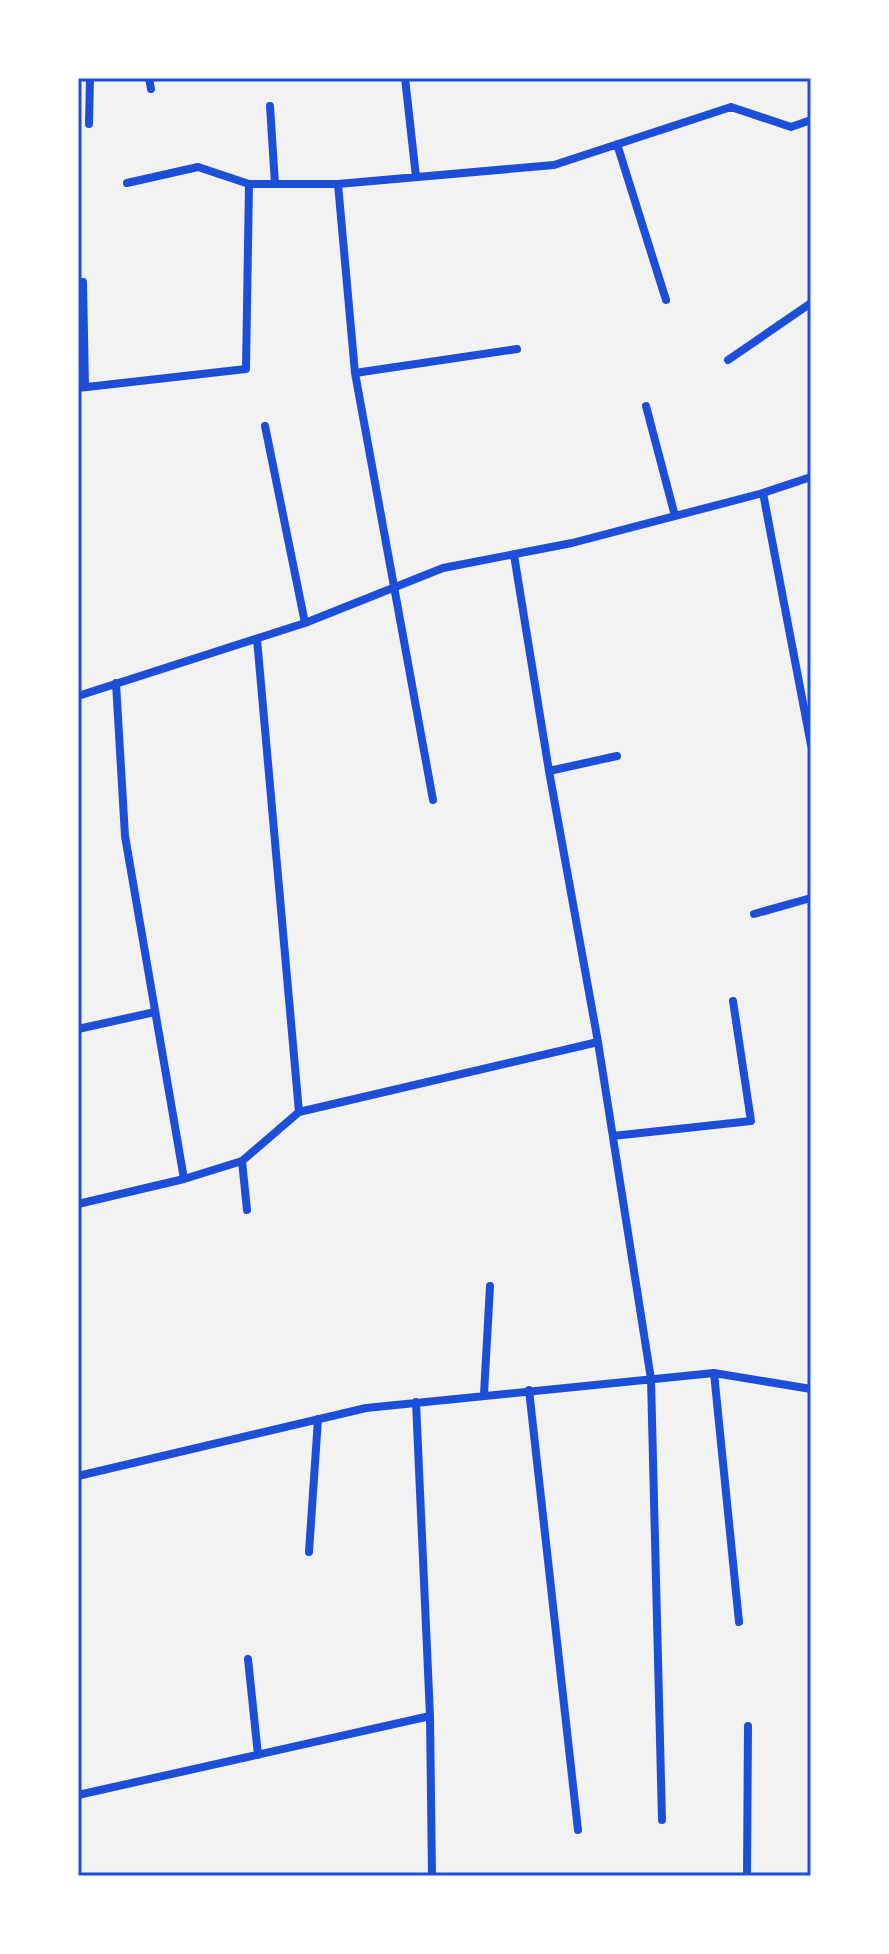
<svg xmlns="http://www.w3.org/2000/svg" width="889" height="1954" viewBox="0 0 889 1954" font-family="Commissioner,sans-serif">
  <rect width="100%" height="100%" fill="#f2f2f2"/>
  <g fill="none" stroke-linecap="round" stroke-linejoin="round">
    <path stroke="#1d4ed8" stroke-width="8" d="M149,78l2,11
      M405,78l11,99
      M270,106l5,78
      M89,124l1,-46
      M617,144l49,156
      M127,183l71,-16 51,17h89l216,-19 177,-58 60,20 20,-7
      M338,184l17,189 78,427
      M83,282l2,104
      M728,360l83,-57
      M355,373l162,-24
      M78,388l168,-19 3,-185
      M646,406l29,110
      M265,426l40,197
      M763,493l48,252
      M514,555l35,216 49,271 53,337 11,441
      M257,639l42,473
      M116,683l9,153 59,343
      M78,696l227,-73 138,-55 129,-25 191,-50 48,-16
      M549,771l68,-15
      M754,914l57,-16
      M78,1029l77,-17
      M613,1136l138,-15 -18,-120
      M242,1161l5,49
      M78,1204l106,-25 58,-18 57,-49 299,-70
      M714,1373l25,249
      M529,1390l49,440
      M484,1394l6,-108
      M416,1402l14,314 2,160
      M78,1476l288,-68 348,-35 97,16
      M309,1552l9,-133
      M248,1659l10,96
      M78,1795l352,-79
      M747,1876l1,-150"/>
  </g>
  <rect width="889" height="1954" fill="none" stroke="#ffffff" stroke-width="160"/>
  <rect x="80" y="80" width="729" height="1794" fill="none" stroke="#1d4ed8" stroke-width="3"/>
</svg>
